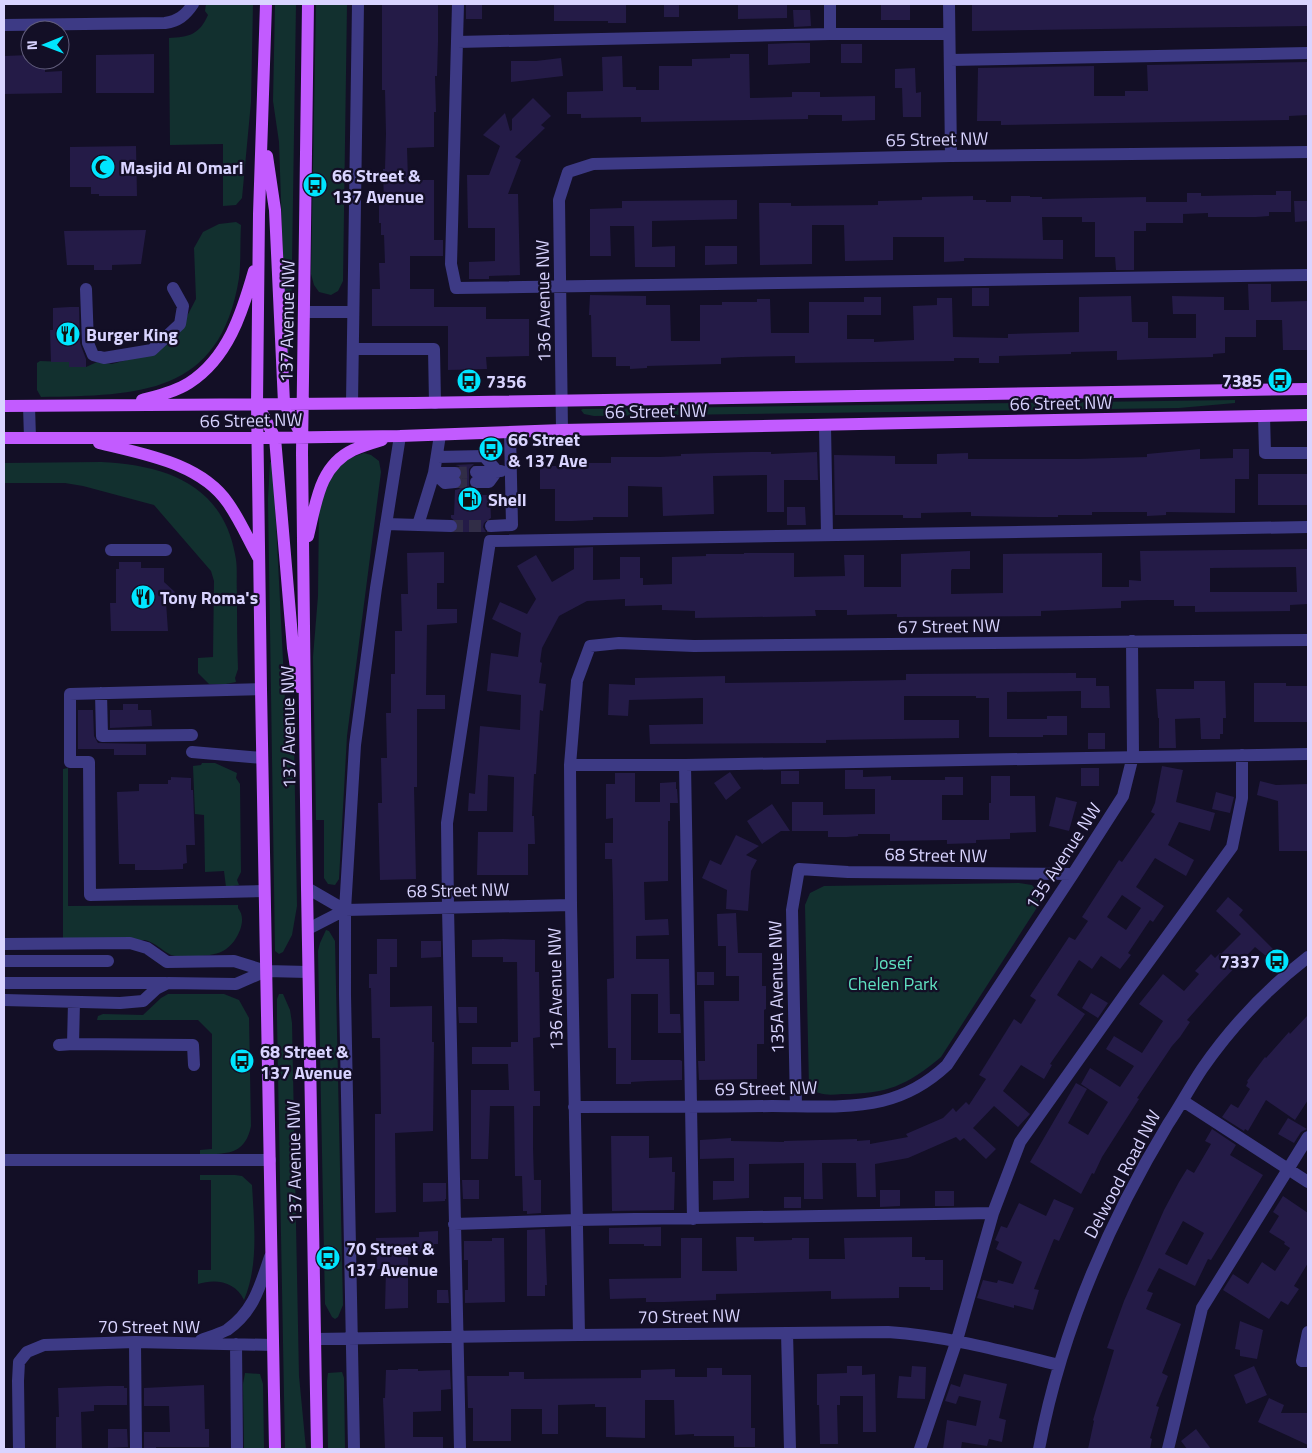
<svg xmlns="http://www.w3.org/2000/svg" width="1312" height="1453" viewBox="0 0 1312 1453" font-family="'Titillium Web',sans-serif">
  <rect width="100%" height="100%" fill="#130f26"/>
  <path fill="#12302f" d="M206,4h47l-2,98 -9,96 -6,7 -13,1v-62l-53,1 -1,-107c20,-1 30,-3 39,-23l-3,-4z
    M275,4h21l-5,324 -4,49 -8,-235 -6,-41z
    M316,4h31l-4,277 -5,10 -7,4 -12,-3 -5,-7 -3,-11z
    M236,222l5,3c-1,17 0,36 -2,53 -19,118 -100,117 -198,119l-4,-7v-27l3,-2 29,1v5h17l11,-5 15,2 45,-12 28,-32 11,-21 -2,-51 9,-16 16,-8z
    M1235,400v3l-56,5 -585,8 -10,-2 -3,-4 2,-1z
    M364,453l7,2 8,6 2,11 -34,264 -8,143 -4,6 -7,-1 -4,-6v-58h-8l-3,-163 5,-61 1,-87 8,-26 9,-14 14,-11z
    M101,462c64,3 121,22 134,92 3,13 1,26 2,39 0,25 0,51 1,76l-3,9 1,4 -10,2h-17l-11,-11v-15l15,-1 1,-76 -3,-10 -57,-66 -71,-19 -18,-3h-61v-20z
    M270,462l3,1 12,237 9,41 3,165 -5,29 -9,17 -4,2 -4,-3 -7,-452z
    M202,763h13l22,10 -1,5 4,6 1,88 -4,8 2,5 -13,2 -2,-16 -19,1 -1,-57 -9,-1 -2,-48 8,-1z
    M68,768v138l170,-1v3c5,6 5,14 2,22 -10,25 -27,26 -50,26 -6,0 -14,1 -19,-1 -10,-5 -15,-12 -26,-15h-82v-171z
    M1019,883l13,2 8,10 -2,11 -97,151c-35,29 -54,37 -99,37 -12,1 -24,2 -33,-7l-4,-182 5,-12 14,-7z
    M326,930l3,1 6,10 8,364 -5,12 -3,2 -3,-2 -7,-13 -7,-353 2,-8z
    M168,994h56l15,6 10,18 2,108c-6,30 -26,28 -51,28v-4l12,-1v-115l-14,-14h-101l1,-4 5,-2 40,1 18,-17z
    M279,994h4l7,16 2,13 7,353 7,73h-21l-8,-429v-21z
    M200,1175h35l7,1 10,9c2,37 7,80 -8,115 -8,-18 -28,-22 -46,-16v-14h13v-90h-11z
    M342,1372l2,6 1,71h-17l-1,-68 1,-8z
    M245,1373l15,1 3,10 1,65h-20l-1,-65z"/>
  <path fill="#241b47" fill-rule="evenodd" d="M382,4h56v38l-1,34h-2l1,36h-2v35l-27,1 1,32h26v60h9v16h-33v33h24v18h52v12h43v37l-43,1 1,12 -39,1v-44h-76v-37h8l-1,-26h6l-1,-28h-3v-12h-2v-19h5l-1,-35h2l1,-35 -1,-44h-3z
    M466,4h16v15h-16z
    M554,4l72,1v18h-18v-2h-54z
    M664,4h15v13h-15z
    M738,4h49v14l-49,1z
    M881,4h29v16h-29z
    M972,4h336v22l-336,5z
    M793,10h17l1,16 -17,1z
    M794,43h16v20l-42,2v-21z
    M841,44h21v19h-21z
    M154,54v39h-58v-38z
    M730,54h19l1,44 42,-1v-5h28v5l55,-1v24l-33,1v-6h-34v4l-167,3v-5l-60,1v-4h-14v-22l36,-1 -1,-34 20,-1 1,31h13v3h23v-24h33v-7l38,-1z
    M30,55v5h15v12l17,-1v22l-58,1v-38z
    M561,58l2,18 -52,6v-21h25z
    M1308,62v53l-19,1v4l-288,5v-4h-24l1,-53 116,-2v30h31v-5h23l-1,-26z
    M915,68l1,25 5,-1v25h-18l-1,-29h-7v-19z
    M533,98l18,18 -10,9 4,3 -30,29 6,3 -13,34h10l2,81 -31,1v3h-20v-17l26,-1v-33h-27l-1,-53h22l11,-29 -17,-11 22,-22 5,18 2,-1v-11z
    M136,146l1,50h-38v-2h-8v-7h-21v-40z
    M1276,191h15v21h-22v4l-13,1h-48v-4l-25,1v9h-37v8h-12v39h-18l-1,-13h-20v-35h-13v-5h-40l1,23h20v19l-99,-1v3l-20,1v-25h-51v23l-48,1 -1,-36h-32v39l-52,1 -1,-62h32v3l87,-1v-4l44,-1v-3l51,-1v4h13v2h25v-6h19v1h12v2l104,-2v5h41v-9h14v3l54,-1h21z
    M737,200v19l-85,2v26l23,-1v21h-40l-1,-41h-24l1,30h-21v-47l32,-1v-7z
    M1294,201h14v20l-13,1z
    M146,230l-5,34 -29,1v5h-18v-5h-27l-3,-34z
    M705,246h32v18l-32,1z
    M1248,284h23v18l37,-1v49h-25l-1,-30h-26v17h-31v16l-12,1v3l-96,3v-9l-46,1v2l-72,2v7h-20v-5h-25v3l-159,2v-7l-53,1 -21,1v6l-74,2v2l-17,1v-3h-14v-9h-24l-1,-42h-2l1,-20 56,1v9h24l1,36h29v-36h22v-3h35v-3h13l1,34h38v-31h55v-5h17v18h-34v24h27v3l40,-2 -1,-34 24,-1v-7h15l1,39 55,1v-4l71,-2v-35l52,-1 1,26h16v16h48v-24h-23l-1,-18 52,1v13h25z
    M972,288h17v18h-17z
    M70,307h9l1,36 6,16v8h-17v-5h-18l-1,-32h3v-22z
    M1200,449v10l33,-1v-9h16v30h-14v34l-69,-1v3l-19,1v-4h-55v3h-34v2h-17l-70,-1v-4l-50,1v5h-18v-3h-68l-1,-60 61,1v8h42v-10l31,-1v6h110l69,-2v-3z
    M751,452h20v2l46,-2 1,28h-34v32h-17v-37l-54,1 1,38 -51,2 -1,-29 -34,-1v31h-35v3l-21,1h-17v-32h-15v-23h16l1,2h25v-5h29v-6h49l21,-1v-2z
    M474,464l-5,5v17l3,3 5,1v5h13l1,23 -7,5 -1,4 3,5h-30l3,-5 -1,-4 -7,-5v-3h3l1,-25 4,-1 4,-4v-12l-4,-7 -4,-1z
    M1258,474h50v31h-50z
    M787,507h18l1,18h-19z
    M593,547v33l27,-1v-22h20v21h3v7l29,-1v-27l34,-1v-2h38v-1h50v24l51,-1 -1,-21h20v32h37v-33l69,-3v18h-18l-1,2v23l52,-1v-39l99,-1v34h27v-7l12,1 -1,-30 168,-2v55l-18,1v6l-95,1v-6h-21v-6h-26l-27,1v7l-80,3v5l-144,1v-3l-50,1v-5h-32l1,6 -121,2v-7l-33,-1v-5l-37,1v-7l-38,2 -28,15 -17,32 -2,14 2,1 -3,20 7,1 -3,27 -3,-1 -4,64h-2l-2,42h2l1,28h-7v31h-51l1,-43h35l1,-55 -26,-2 -1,36h-19l1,-18 6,1 5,-68 40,4 1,-35 -34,-4 4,-38 27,4 3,-24 -29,-14 8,-17 27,12 9,-15 -19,-33 19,-11 16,27 22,-13v-21zM1296,567l1,25h-87v-24z
    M444,552v31h-7v26h20v14l-30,2 -1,70h19v14h-28v78h-3l2,92 -36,1 -2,-77h4l-1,-45h6l-1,-45h5v-39h4v-43h7l-1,-37h7l-1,-41z
    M119,562h22v6h23v14l11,10 -9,10 2,29h-57l-1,-28h6v-34h3z
    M1076,673v5h20v8h13l1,22h-29v-17l-74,1v27h40v-3h20v19h-24v2h-54v-39h-13v-2h-72v24h55v18l-133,2v3l-176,1 -1,-19 54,-1v-26l-74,2 -1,16 -20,-1 1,-31 26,1v-7l90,-2v7l77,-1 104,-2v-6z
    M1194,681h31l1,37h-3v16h-3v5h-19l-1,-21 -25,1 1,29h-17v-30h-1l-2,-29h38z
    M1254,683h32v3h22v36h-54z
    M123,704h15v6h13l1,16 -42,2v-18h13z
    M78,710h15l1,26 4,7 48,1v11h-32v-6h-36z
    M1088,733h17v16h-17z
    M1162,766l21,4 -7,32 39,11 -5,18 -31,-9 -11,23 26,15 -8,16 -31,-18 -19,29 28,19 -11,16 -3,-2 -22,33 3,2 -11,14 -19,-13 -9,13 -13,-9 -22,35 28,19 -35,50 2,1 -8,14 -23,-14 -18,26 27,23 -12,13 -24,-21 -21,22 23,21 -10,10 -22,-21 -4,3 -4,-4 -48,21 -33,6 1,33h-19l-1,-34h-34l1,36h-19v-36l-55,1v34l-36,2v-19h21v-23l-34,1v-19l31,-2v3l53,1v-1l73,-2v2l13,-1v4l38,-7 -2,-3 37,-16 10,-10 3,4 10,-10 3,3 17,-26 -7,-4 35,-56 7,5 15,-24 -6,-4 39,-59 6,3 13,-19 -6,-4 37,-57 3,2 33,-48 -4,-2 4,-9zM1122,895l19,13 -15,22 -19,-13z
    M1081,768h18v18h-18z
    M845,770h18v7l28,-1v4h54v-3h18v18h-21v25h47v-17h2v-27h19v20h25l1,36 -26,1v6l-34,1v3l-29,1v-4l-57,1v-7h-32v2l-11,1h-19v-6h-36v-29h31v13l52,-1v-25h-30z
    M781,771h18v13h-18z
    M730,772l11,16 -15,12 -12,-17z
    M615,773h20v29h25v-19l16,-1v7h1l1,14h-8v18h-2v60l-24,1 1,38 23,-1 1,16 -33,1v23h33l1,55h10l1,19h-23v-39h-27v66h49l2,1v19l-34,1 -17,1v2h-15v-36h-8l-1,-69 7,-1 -1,-82 -1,-37h-7v-16h8v-25l-7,1v-35h9z
    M171,777l20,1v12h2l2,55h-9l1,18 -4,1v5l-23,1h-25v-6h-16l-2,-72 22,-1v-7h29v-4h3z
    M1260,781l16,4 32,-1v67h-29l-1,-50 -21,-6z
    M1216,792l18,5 -4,16 -18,-4z
    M1056,797l21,5 -8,29 -20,-5z
    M772,804l18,27h-9l-19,13 -15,-23z
    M736,835l23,11 -13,9 11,5 -6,11 -3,40 -22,-2 1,-19 -25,-12 8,-18 11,5z
    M1228,897l15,13 -4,5 34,34 -7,7 -11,-9 -37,38 -31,35 3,2 -10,15 -8,9 -35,52 2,1 -37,58 -8,17 -2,-1 -11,21 -51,-32 46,-79 11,6 -19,34 20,12 20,-33 -27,-18 9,-16 30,19 14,-21 -28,-17 8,-13 28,17 21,-32 -24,-17 24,-30 21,17 15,-17 -4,-3 16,-17 4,4 5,-5 1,1 20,-20 -25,-23z
    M736,913l2,40h24v33h4v23l-2,1v34h-7v35l-58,1 -1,-19h7l-1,-60h35v-25h-13v-30h-8l-1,-32z
    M377,939h20v28h-7v40l42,-1v36h2l-1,89 -38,2 1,79 -21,1v-99h6l-1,-76h-8l-1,-50h-2v-14h8z
    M503,939l32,1v32h4l1,65 -7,1 1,53h6v15h-7v42l1,32h7v33l-14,1v-3h-4l-1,-35h-7l-1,-70h-24l-2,53h-17v-69h38l-1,-26h-36v-17h39v-5h7l-1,-80h-14v-5h-31v-17z
    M421,941h20v16l-20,1z
    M697,972h17v13h-17z
    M1091,993l17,10 -10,15 -16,-10z
    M458,1007h19v16h-18z
    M1308,1015v85l-13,20 -29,-20 -18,31 -3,-2 -1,2 -22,-14 9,-13 7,4 12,-19 -4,-3 2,-4 -1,-1 18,-24 1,1 23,-26 1,2z
    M1288,1118l19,11 -6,3 -7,11 -16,-9z
    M1212,1129l24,16 -6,10 33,20 -52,85 -3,-1 -13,27 -36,-18 -12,23 6,2 -7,16 35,15 -19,49 6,3 -12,30 3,1 -9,31 2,1 -2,10h-62l6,-28 -1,-1 21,-70 -7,-2 17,-47 40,-91 15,-28 8,-13 7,4 17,-29 -6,-3zM1183,1221l21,12 -17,32 -22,-11z
    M611,1136h38v22l23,-1v15h3l-1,38 -62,1z
    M462,1180h17v19h-16z
    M423,1183h23v16h-1v2l-22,1z
    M880,1190h20v16l-20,1z
    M935,1191h19v15h-19z
    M1283,1196l25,17v50l-14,23 5,3 -11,16 -7,-4 -12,18 -46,-29 10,-16 15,10 14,-22 13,9 15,-23 -6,-4 1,-2 -16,-10 10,-16 -6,-4z
    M784,1197h17v11h-17z
    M1054,1199l20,9 -15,33 -5,-2 -11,27 -9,23 5,1 -6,20 -19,-5v3l-37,-10 6,-18 14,3 1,-3 15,4 9,-22 -26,-13 3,-7 -4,-2 6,-14 6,2 12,-25 27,13z
    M661,1227v19h-17v-2h-35v-16z
    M545,1229l2,56h-2v11h-18v-66z
    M438,1231v13h-4v8h-26v56l-23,1 1,-40h-9l-1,-31 43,-1v-5z
    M736,1237h18v4l38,-1v-2h17v21h36l-1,-21 68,-1v20h13v3h18v30h-13v-3h-31v11l-68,1v-8l-115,3v6l-51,2h-19v-4l-36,1 -1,-20 72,-1v-40h21v33h35z
    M492,1238h12l1,64 -40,1v-13h3v-30h-4v-19h28z
    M437,1290h11l1,13h-12z
    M1240,1321l23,9 -6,29 -17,-3v-6l-5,-1z
    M847,1366h15v9l13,-1 1,58h-13v-36h-23v9h-3l1,39h-18l-1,-39h-2v-31l30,-1z
    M912,1366l14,1 -1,32 -28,-1 2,-22 12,1z
    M1254,1366l13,29 -21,9 -12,-29z
    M707,1368h15v7h29v53h4v19h-21v-11h-40v-2l-19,1 -1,-35h-29v38l-39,-1v-30h-11v-3l-37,1v29h-16v-25h-31v32h-38v-33h-5l-1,-32h42v-4h15v7l117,-1v-8l34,-1v8h32z
    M398,1369h20v2l32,-1 1,19 -10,1v21l-28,1v25h30v12h-58l-2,-51h2l1,-28h12z
    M964,1374l43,10 -8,34 7,2 -4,22 -13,-3 -2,7 -25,-4 -1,7h-18l4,-29 29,6 5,-25 -22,-5 -3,8 -11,-3 6,-17 9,3z
    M204,1385l1,44h4v18h-53v2h-12v-17h26l-1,-26h-25v-18z
    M107,1386h17v2h3v17h-33v6l-13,1 1,36 -26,1v-32h3l-1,-29z
    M1269,1398l15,7 -3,8h27v32l-50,-23z
    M108,1429h19l1,18 -20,1z
    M1196,1429l15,20h-24l-6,-8z"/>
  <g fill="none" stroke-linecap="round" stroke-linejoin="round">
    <path stroke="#312d47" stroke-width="12" stroke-dasharray="12 6" stroke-linecap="butt" d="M455,473l21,-1
      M455,482h21
      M451,526h40"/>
    <path stroke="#3d3a85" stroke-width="12" d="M458,4l-7,260 5,24 852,-13
      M830,4v30
      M949,4l2,152
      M4,25l161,-2c13,-2 20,-7 28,-19
      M457,42l373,-8h119
      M950,60l358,-7
      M86,289l2,54 5,12 11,3 48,-8 28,-26 3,-18 -10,-18
      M305,312h48
      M353,349h81l1,54
      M352,403l6,-399
      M29,406l1,32
      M1264,416l1,37h43
      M825,426l2,109
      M562,430l-3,-230 9,-28 25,-8 358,-8 357,-4
      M437,457l47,-1 13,15 -8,11h-13
      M476,472l25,-1
      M434,473l11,10 10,-1
      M434,473h21
      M386,524l65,2
      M418,525l16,-52 6,-38
      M491,526l21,-1 -2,-92
      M111,550h55
      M261,689l-191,5v68h19l1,133 174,-4
      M101,693l1,43 90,-1
      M192,752l70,6
      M570,765h115l623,-11
      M685,765l8,454
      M307,888l38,22
      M308,929l37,-19 226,-5
      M4,944l126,-1 17,5 20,14 67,-1 32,10 42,1
      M4,961h104
      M4,983h162
      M4,1000l116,3 23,-2 13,-12 12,-6 68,1 30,-13
      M74,1002l-1,42 120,1 1,20
      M59,1045l14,-1
      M1183,1101l125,81
      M796,1106l-4,-196 7,-41 49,3 225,2
      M574,1107c66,0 132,0 198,-1 35,0 76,3 110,-5 25,-6 47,-19 65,-36l126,-191 50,-78 10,-40 -1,-115
      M4,1160h266
      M454,1224l123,-4 416,-7
      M1308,1332l-6,29h6
      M787,1333l3,116
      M579,1335l-8,-430 -1,-140 7,-84 13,-35 29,-3 75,3 614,-6
      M315,1339l264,-4 309,-3c59,4 114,19 171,33
      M201,1340c8,-3 18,-6 26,-10 27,-19 33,-44 43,-73
      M135,1342l1,107
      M236,1344l1,105
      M19,1449l-1,-68 1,-19 8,-10 17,-7 91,-3 138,3
      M354,1449l-9,-454v-85l10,-165 21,-157 24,-152
      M460,1449l-12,-541 -1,-85 43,-282 818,-14
      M920,1449l37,-109 36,-127 27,-71 108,-152 104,-143 10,-49v-43
      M1039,1449c22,-117 68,-224 129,-325 12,-18 22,-37 34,-55 29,-42 66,-81 106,-112
      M1168,1449l34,-141 106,-171"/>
    <path stroke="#c25bff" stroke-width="12" d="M266,4l-7,210 -2,190 4,285 14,760
      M308,4l-6,449 5,435 10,561
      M267,156l8,54 9,193 18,33
      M142,400c15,-4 33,-8 47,-17 39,-25 53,-70 65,-112
      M4,406l410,-3 894,-14
      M259,407l16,31 18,210 6,39
      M4,438h254l142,-2 162,-6 746,-15
      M99,443c44,11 102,20 129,60 12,17 20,36 30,54
      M308,536c8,-32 11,-70 45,-86 9,-4 19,-7 29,-10"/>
  </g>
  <defs>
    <symbol id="mosque-disc" viewBox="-11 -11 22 22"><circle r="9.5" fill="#00e5ff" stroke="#130f26"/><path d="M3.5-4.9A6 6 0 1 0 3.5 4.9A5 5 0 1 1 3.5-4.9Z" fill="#111"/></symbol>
    <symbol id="bus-disc" viewBox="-11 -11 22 22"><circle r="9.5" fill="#00e5ff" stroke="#130f26"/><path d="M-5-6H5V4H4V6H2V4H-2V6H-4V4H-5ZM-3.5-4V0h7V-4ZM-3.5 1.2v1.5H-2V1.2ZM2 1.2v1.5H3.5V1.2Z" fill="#111"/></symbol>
    <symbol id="restaurant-disc" viewBox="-11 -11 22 22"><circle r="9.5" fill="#00e5ff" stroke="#130f26"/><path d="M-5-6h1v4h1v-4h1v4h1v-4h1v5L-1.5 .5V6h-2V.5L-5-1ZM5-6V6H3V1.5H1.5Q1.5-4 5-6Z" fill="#111"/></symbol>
    <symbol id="fuel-disc" viewBox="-11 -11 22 22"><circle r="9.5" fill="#00e5ff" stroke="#130f26"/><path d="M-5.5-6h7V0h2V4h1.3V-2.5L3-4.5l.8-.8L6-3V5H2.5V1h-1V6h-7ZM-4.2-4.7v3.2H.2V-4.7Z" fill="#111"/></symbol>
  </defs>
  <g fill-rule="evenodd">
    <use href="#mosque-disc" x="89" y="153" width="28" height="28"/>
    <use href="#bus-disc" x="301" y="171" width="28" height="28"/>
    <use href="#restaurant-disc" x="54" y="320" width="28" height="28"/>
    <use href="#bus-disc" x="1266" y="366" width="28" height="28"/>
    <use href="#bus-disc" x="455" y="367" width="28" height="28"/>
    <use href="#bus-disc" x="477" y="435" width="28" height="28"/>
    <use href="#fuel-disc" x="456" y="485" width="28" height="28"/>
    <use href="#restaurant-disc" x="129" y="583" width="28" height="28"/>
    <use href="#bus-disc" x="1263" y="947" width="28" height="28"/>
    <use href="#bus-disc" x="228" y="1047" width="28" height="28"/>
    <use href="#bus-disc" x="314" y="1244" width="28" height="28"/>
  </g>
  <g text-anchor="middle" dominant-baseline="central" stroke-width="4.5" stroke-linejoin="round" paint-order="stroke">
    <g font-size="18" fill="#d9d4ff" stroke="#130f26">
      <text transform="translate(937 139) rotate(-1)">65 Street NW</text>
      <text transform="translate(543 301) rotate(-91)">136 Avenue NW</text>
      <text transform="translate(287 321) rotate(-89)">137 Avenue NW</text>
      <text transform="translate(1061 403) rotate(-1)">66 Street NW</text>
      <text transform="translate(656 411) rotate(-1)">66 Street NW</text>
      <text transform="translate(251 420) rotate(-1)">66 Street NW</text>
      <text transform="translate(949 626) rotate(-1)">67 Street NW</text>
      <text transform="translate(288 727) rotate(-91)">137 Avenue NW</text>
      <text transform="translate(936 855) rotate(1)">68 Street NW</text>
      <text transform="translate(1063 856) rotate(-57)">135 Avenue NW</text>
      <text transform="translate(458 890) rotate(-1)">68 Street NW</text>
      <text transform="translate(776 987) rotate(-91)">135A Avenue NW</text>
      <text transform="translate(555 989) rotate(-91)">136 Avenue NW</text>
      <text transform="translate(766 1088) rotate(-1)">69 Street NW</text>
      <text transform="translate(294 1162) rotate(-91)">137 Avenue NW</text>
      <text transform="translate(1122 1174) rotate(-62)">Delwood Road NW</text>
      <text transform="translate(689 1316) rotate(-1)">70 Street NW</text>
      <text x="149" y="1326">70 Street NW</text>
    </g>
    <g font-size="18" font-weight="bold" fill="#d9d4ff" stroke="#130f26" text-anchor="start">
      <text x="120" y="167">Masjid Al Omari</text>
      <text x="332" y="175">66 Street &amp;<tspan x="332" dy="21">137 Avenue</tspan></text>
      <text x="86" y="334">Burger King</text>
      <text x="1262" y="380" text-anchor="end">7385</text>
      <text x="486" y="381">7356</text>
      <text x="508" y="439">66 Street<tspan x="508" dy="21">&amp; 137 Ave</tspan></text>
      <text x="488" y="499">Shell</text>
      <text x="160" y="597">Tony Roma's</text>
      <text x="1260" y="961" text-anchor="end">7337</text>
      <text x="260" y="1051">68 Street &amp;<tspan x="260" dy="21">137 Avenue</tspan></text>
      <text x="346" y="1248">70 Street &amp;<tspan x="346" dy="21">137 Avenue</tspan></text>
    </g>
    <g font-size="18" fill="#5fe0c0" stroke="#130f26">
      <text x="893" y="962">Josef<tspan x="893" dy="21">Chelen Park</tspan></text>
    </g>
  </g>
  <rect width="1312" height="1453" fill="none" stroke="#d9d4ff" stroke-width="10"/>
  <g transform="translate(45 45) rotate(269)"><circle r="24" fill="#130f26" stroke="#625e7d"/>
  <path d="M0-4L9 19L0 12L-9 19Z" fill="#00e5ff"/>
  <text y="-8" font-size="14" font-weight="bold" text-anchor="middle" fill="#d9d4ff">N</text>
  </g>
</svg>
